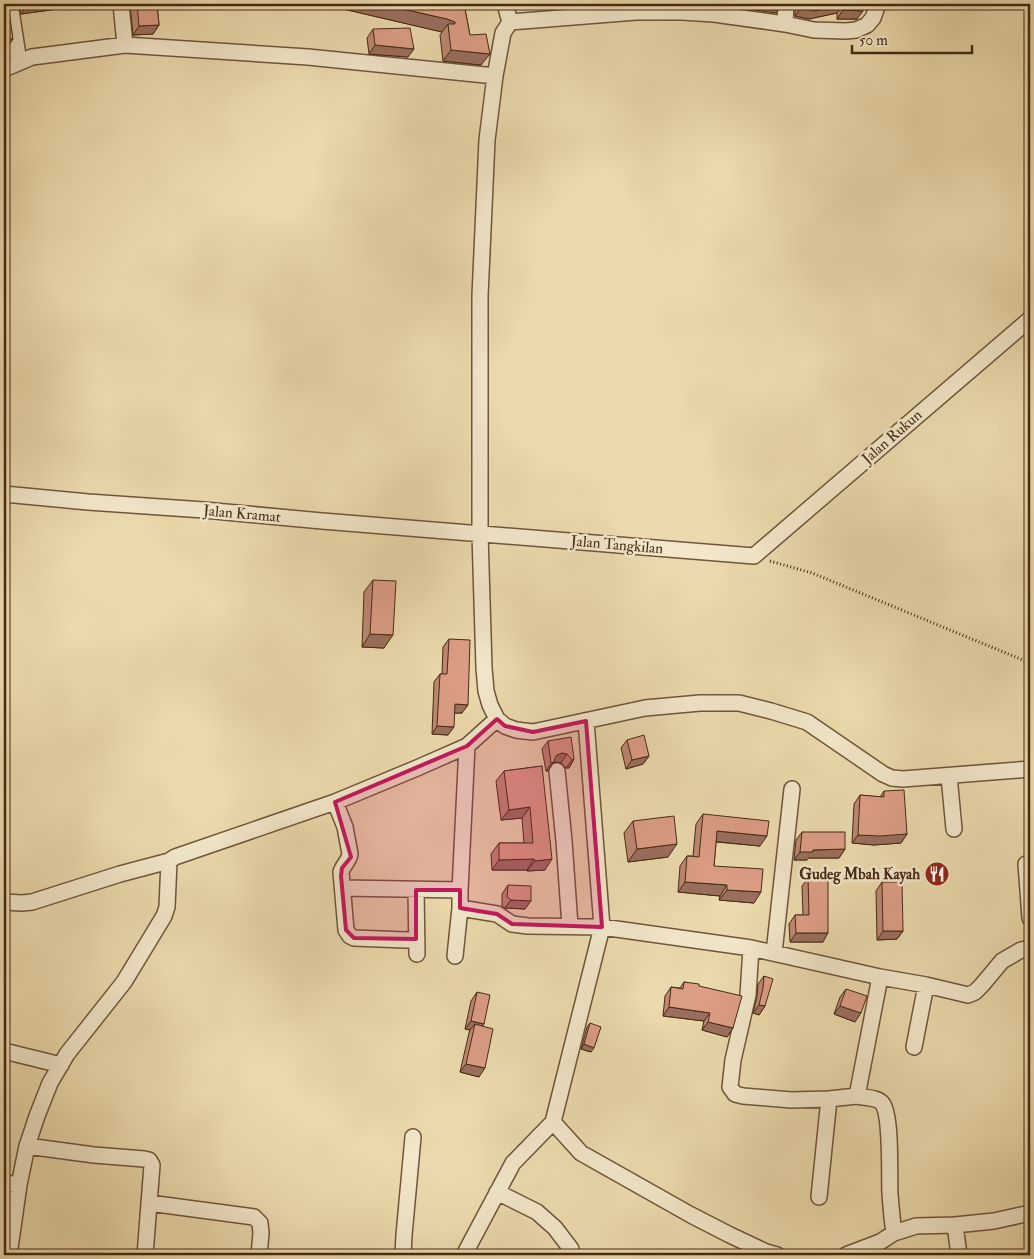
<svg xmlns="http://www.w3.org/2000/svg" width="1034" height="1259" viewBox="0 0 1034 1259" font-family="'IM FELL Double Pica',serif">
  <rect width="100%" height="100%" fill="#ebdaad"/>
  <filter id="stains"><feTurbulence type="fractalNoise" baseFrequency=".004" numOctaves="4"/><feColorMatrix values="0 0 0 0 .2 0 0 0 0 .09 0 0 0 0 .02 0 0 0 .5 -.17"/></filter>
  <radialGradient id="worn" r=".72"><stop offset=".6" stop-color="#630" stop-opacity="0"/><stop offset="1" stop-color="#630" stop-opacity=".3"/></radialGradient>
  <g fill="none" stroke-linecap="round" stroke-linejoin="round">
    <defs>
      <path id="street" d="M10,4l9,58
        M121,4l4,41
        M505,4l5,18 -7,11 -8,43 -8,64 -7,156v238l4,134 2,23 4,14 7,14 8,7 11,4 17,2 112,-24 55,-5h39l32,8 36,11 76,52 9,4 11,1 127,-10
        M510,22l126,-10h46l32,2 71,10 29,6 32,1 10,-1 11,-5 6,-7 5,-14
        M785,24l1,-20
        M4,69l28,-12 93,-12 183,12 187,19
        M4,494l84,8 116,8 118,11 432,35 276,-237
        M557,771l7,70 6,85
        M949,776l5,53
        M335,802l10,25 5,27c-1,7 -7,11 -9,18l5,58 4,6 4,2 51,2 11,-1
        M1026,864l4,54
        M343,888l117,2
        M416,890l1,64
        M4,902l18,1 10,-1 88,-28 49,-13
        M460,908l37,6 15,10 16,2 74,1 149,21 129,29 46,8 42,10 7,-3 7,-7 20,-24 19,-11 9,-2
        M751,948l-3,47 -15,65 -3,27 5,7 8,2 48,4 38,-1 28,-3 23,-119
        M774,953l18,-164
        M455,956l5,-48v-18l7,-144
        M914,1047l12,-62
        M4,1051l57,14
        M857,1096c7,2 20,1 25,7 10,12 7,74 8,91 1,13 2,26 4,39
        M553,1122l28,31 110,62 39,20 36,17 11,3
        M27,1146l67,9 50,4 5,1 3,5 -7,90
        M4,1183l15,2
        M497,1192l40,20 18,16 16,21
        M819,1197l10,-98
        M149,1203l105,14 6,6 1,10 -2,22
        M9,1255l10,-70 8,-39 10,-30 13,-33 17,-29 57,-72 40,-66 3,-9 2,-46 6,-4 160,-55 82,-34 50,-22 30,-27
        M403,1255l1,-20 9,-98
        M464,1255l49,-92 40,-41 49,-195 -16,-206
        M846,1255l34,-13 14,-9 22,-7 39,-1
        M959,1255l-4,-30 39,-4 36,-8"/>
    </defs>
    <use href="#street" stroke="#6e563a" stroke-width="18"/>
    <path stroke="#452a13" stroke-width="3" stroke-dasharray="1 2.5" stroke-linecap="butt" d="M770,561l42,12 218,90"/>
    <use href="#street" stroke="#f2e7ca" stroke-width="15"/>
  </g>
  <path fill="#be8873" stroke="#452a13" d="M19,4h49l-3,4 -44,6z
    M130,4h27l2,21 -6,9 -20,1z
    M339,4h125l6,31 11,30 -38,-4 -3,-26 2,-3 -103,-24z
    M795,4h68l-6,15h-20v-6l-28,6 -14,-3z
    M373,29l35,28 -39,-3 -2,-16z
    M373,580l11,68 -22,-1 2,-55z
    M449,639l13,74h-8l-6,22 -16,-1 2,-52 6,-8h2l1,-27z
    M627,740l22,16 -6,8 -17,5 -5,-21z
    M548,741l26,18 -5,9h-3l-5,-5 -5,-1 -3,1 -5,8h-2l-4,-22z
    M542,766l3,104 -18,1v-1h-35l-1,-16 8,-11h25l-2,-25 -21,2 -5,-39 8,-10z
    M884,791l23,43 -6,9 -27,2 -22,-2 2,-39 6,-9 20,2z
    M703,814l57,32 -44,-4 -2,24 40,37 -35,-3 1,-4 -42,-4 2,-26 7,-10h6l3,-32z
    M633,821l35,36 -40,5 -4,-29z
    M802,832l43,17 -6,9h-30l-2,2h-13l2,-20z
    M808,878l15,64h-33l-1,-18 6,-9h8l-1,-29z
    M882,882l21,49 -6,8 -20,1 -1,-49z
    M508,885l17,24 -20,-1 -3,-2v-12z
    M764,976l1,30 -6,9 -6,-2 4,-16 1,-13z
    M684,982l15,4 34,42 -6,9 -25,-7 2,-9 -41,-5 2,-20 6,-9 9,1z
    M846,989l9,33 -21,-8 6,-17z
    M477,992l7,32 -2,2 -3,51 -19,-5 9,-39 1,-3 -5,-1 6,-28z
    M590,1023l1,29 -10,-3 6,-22z"/>
  <path fill="#9b6f5e" stroke="#452a13" d="M28,4h40l-3,4 -44,6z
    M312,4h26l-27,1z
    M342,4h39l66,15 8,3 -6,10 -1,-8 -6,8 -103,-24z
    M742,4h31l9,1 -6,8 -37,-5z
    M843,5l-6,8 -28,6 -14,-3 6,-8z
    M843,10l20,1 -6,8h-20z
    M159,25l-6,9 -20,1 6,-9z
    M13,39l-6,9h-3v-8z
    M375,45l39,4 -6,8 -39,-3z
    M451,50l39,4 -9,11 -38,-4z
    M370,634l23,1 -9,13 -22,-1z
    M455,704l13,1 -6,8h-13z
    M437,726l17,1 -6,8 -16,-1z
    M562,753l5,1 -6,9 -5,-1 -3,1 -5,8h-2l11,-16z
    M649,756l-6,8 -17,5 6,-9z
    M574,759l-5,9h-3l6,-8z
    M530,807l-8,11 -21,2 8,-10z
    M717,831l50,5 -7,10 -50,-5z
    M907,834l-6,9 -27,2 -22,-2 6,-8z
    M677,844l-9,13 -40,5 9,-13z
    M845,849l-6,9h-30l-2,2h-13l6,-8 13,-2z
    M534,859l-7,11h-35l7,-10z
    M552,859l-7,11 -18,1 8,-10z
    M685,882l42,3 -7,11 -42,-4z
    M727,890l34,2 -7,11 -35,-3z
    M511,900l20,1 -6,8 -20,-1z
    M883,931h20l-6,8 -20,1z
    M796,933h32l-5,9h-33z
    M759,1005l6,1 -6,9 -6,-2z
    M840,1006l21,7 -6,9 -21,-8z
    M669,1007l41,6 -6,8 -41,-5z
    M471,1021l13,3 -6,8 -3,-8 -5,6 -5,-1z
    M708,1022l25,6 -6,9 -25,-7z
    M584,1044l10,4 -3,4 -10,-3z
    M466,1064l19,4 -6,9 -19,-5z"/>
  <path fill="#dd9e86" stroke="#452a13" d="M4,4h4l5,35 -9,1z
    M137,4h20l2,21 -20,1z
    M381,4h83l6,31 16,-1 4,20 -39,-4 -3,-26h7v-2l-8,-3z
    M801,4h62v7l-20,-1v-5l-28,6 -14,-3z
    M410,28l4,21 -39,-4 -2,-16z
    M373,580l23,1 -3,54 -23,-1z
    M449,639l21,1 -2,65 -13,-1 -1,23 -17,-1 3,-52h7z
    M644,735l5,21 -17,4 -5,-20z
    M571,737l3,22 -2,1 -5,-6 -5,-1 -5,2 -2,3 -1,4 -3,1 -3,-22z
    M542,766l10,93 -17,2 -1,-2 -35,1v-17h34l-3,-36 -21,3 -5,-39z
    M904,790l3,44 -27,2 -22,-1 2,-40 24,2v-6z
    M703,814l66,7 -2,15 -50,-5 -3,35 49,3 -2,23 -34,-2v-5l-42,-3 2,-26 12,1z
    M674,816l3,28 -40,5 -4,-28z
    M802,832h43v17l-32,1v2h-13z
    M828,877v56h-32l-1,-18h14l-1,-37z
    M882,882h20l1,49h-20z
    M508,885l23,1v15l-20,-1 -4,-3z
    M764,976l9,3 -8,27 -6,-1 4,-17z
    M684,982l15,2v2l43,10 -9,32 -25,-6 2,-9 -41,-6 2,-20 12,2z
    M846,989l21,7 -6,17 -21,-7z
    M477,992l13,3 -6,29 -13,-3z
    M590,1023l11,4 -7,21 -10,-4z
    M475,1024l18,5 -8,39 -19,-4z"/>
  <path fill="#c2185b" fill-opacity="0.2" stroke="#c2185b" stroke-width="4" stroke-linejoin="round" d="M497,719l8,7 28,6 53,-11 16,206 -90,-3 -15,-10 -37,-6v-18h-44v49l-62,-1 -8,-8 -5,-54 1,-8 9,-11 -16,-55 132,-56z"/>
  <defs>
    <symbol id="restaurant-disc" viewBox="-11 -11 22 22"><circle r="9.5" fill="#8f2418" stroke="#f2e7ca"/><path d="M-5-6h1v4h1v-4h1v4h1v-4h1v5L-1.5 .5V6h-2V.5L-5-1ZM5-6V6H3V1.5H1.5Q1.5-4 5-6Z" fill="#fff"/></symbol>
  </defs>
  <g fill-rule="evenodd">
    <use href="#restaurant-disc" x="923" y="860" width="28" height="28"/>
  </g>
  <g text-anchor="middle" dominant-baseline="central" stroke-width="5" stroke-linejoin="round" paint-order="stroke">
    <g font-size="15" fill="#452a13" stroke="#f2e7ca">
      <text transform="translate(892 437) rotate(-41)">Jalan Rukun</text>
      <text transform="translate(242 514) rotate(5)">Jalan Kramat</text>
      <text transform="translate(617 545) rotate(5)">Jalan Tangkilan</text>
    </g>
    <g font-size="15" font-weight="bold" fill="#452a13" stroke="#f2e7ca" text-anchor="end">
      <text x="920" y="874">Gudeg Mbah Kayah</text>
    </g>
  </g>
  <rect width="1034" height="1259" fill="none" stroke="#ebdaad" stroke-width="20"/>
  <rect x="5" y="5" width="1024" height="1249" fill="none" stroke="#452a13" stroke-width="2.5"/>
  <rect x="10" y="10" width="1014" height="1239" fill="none" stroke="#452a13"/>
  <path d="M852 45v8h120v-8" fill="none" stroke="#452a13" stroke-width="2.5"/>
  <text x="859" y="45" font-size="15" fill="#452a13" stroke="#f2e7ca" stroke-width="4" paint-order="stroke">50 m</text>
  <rect width="100%" height="100%" filter="url(#stains)"/>
  <rect width="100%" height="100%" fill="url(#worn)"/>
</svg>
